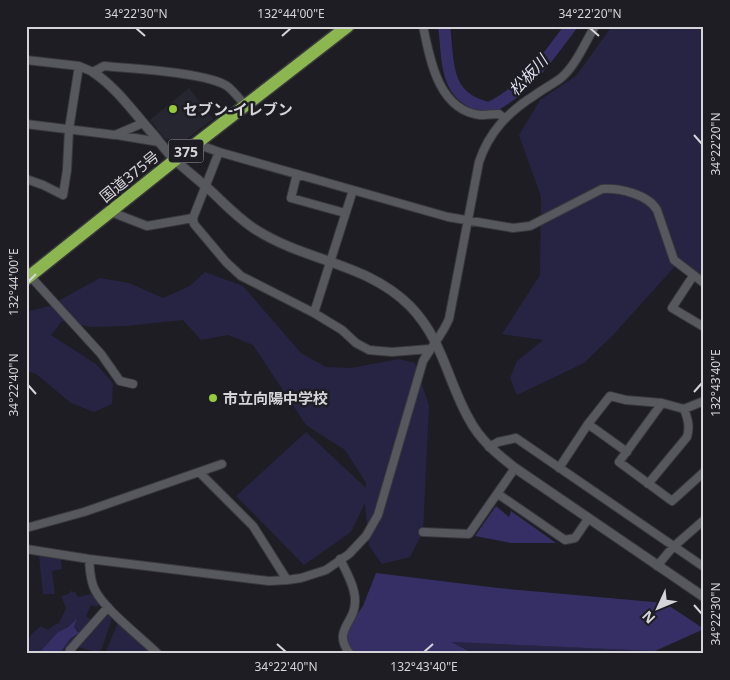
<svg xmlns="http://www.w3.org/2000/svg" width="730" height="680" viewBox="0 0 730 680" font-family="'Noto Sans','Noto Sans JP',sans-serif">
  <rect width="100%" height="100%" fill="#1d1d23"/>
  <path fill="#262630" d="M189,88l24,31 -29,22 -19,-2 -15,-19z"/>
  <path fill="#272443" d="M612,26h92v252l-27,-14 -63,70 -30,29 -67,32 -7,-17 7,-17 26,-21 -41,-6 38,-59 1,-78 -22,-62 21,-35 36,-24z
    M205,272l38,14 58,67 25,14 25,1 48,-9 16,4 14,43 -6,126 -13,25 -28,7 -13,-18 -4,-43 -14,29 -47,33 -68,-69 70,-64 60,56v-5l-21,-33 -39,-25 -53,-80 -25,-10 -27,5 -18,-20 -57,6 -35,1 -29,-6 -11,14 45,29 17,19 -1,21 -18,8 -23,-9 -35,-29 -10,-3v-59l23,-6 51,-28 29,5 34,15 27,-12z
    M39,556l22,3 1,10 -10,2 3,23h-12z
    M71,591l4,1 3,5 13,-3 7,9v4l-7,-2 -5,11 6,4 -28,34h-5c6,-9 9,-14 18,-19l2,-4 -5,-4 2,-5 -18,10 -20,22h-12c0,-14 4,-20 15,-28l7,4 6,-5 5,-2 7,-15 -5,-12 6,-1z
    M107,614l4,4v4l-11,31 -22,-6z
    M118,622l35,32h-48z
    M449,642l211,9 9,3h-190z"/>
  <path fill="#362f65" d="M496,506l13,11 2,-6 45,32h-45l-36,-7z
    M376,573l122,15 167,15 39,26 -49,22 -204,-9 24,12h-121l-13,-16 22,-32z
    M77,619l-3,8 5,6 -9,6 -11,15h-21l20,-22 10,-5z"/>
  <g fill="none" stroke-linecap="round" stroke-linejoin="round">
    <path stroke="#362f65" stroke-width="12" d="M444,26c5,37 -1,72 45,82 36,-17 59,-51 82,-82"/>
    <defs>
      <path id="minor" d="M423,26c7,33 15,84 57,89 6,0 13,-1 19,-1l6,5
        M26,60l53,6 14,6 11,-6c28,3 101,6 123,20 7,5 13,14 19,20
        M26,124l89,11 28,-12
        M117,135l42,7
        M197,144l22,8 229,65 65,11 17,-2 72,-37c17,-1 46,5 55,21l17,50 30,23
        M219,152l-26,66 1,6 32,38 15,14 73,37 28,17 14,13 13,7 23,2 38,-3
        M297,174l-6,24 54,15
        M26,179l17,6 20,10 4,-25 2,-41 10,-63
        M111,212l36,14 46,-8
        M30,276l71,78 19,27 13,3
        M693,276l-21,32 32,19
        M314,313l39,-123
        M662,403l-43,59 53,39 32,-29
        M588,424l39,28
        M489,447l9,-5 18,-4 188,129
        M559,468l29,-44 22,-28 16,4 36,3 22,6 20,-8
        M200,472l2,3 51,51 34,54
        M648,484l39,-47c3,-10 1,-18 -3,-28
        M498,494l67,46 10,-2 13,-19
        M26,528l58,-16 138,-48
        M423,532l46,2 46,-66
        M26,549l63,10 180,22 18,-1 14,-2 25,-8 23,-16 17,-18 12,-21 45,-154c9,-15 19,-26 26,-42l30,-157c10,-30 29,-50 56,-67 8,-6 18,-11 26,-17 15,-13 24,-35 34,-52
        M89,559c1,11 1,22 6,31 9,19 47,48 63,64
        M340,559c6,12 15,28 15,41 1,24 -24,29 -5,54
        M657,566l16,-19 31,-27
        M69,654l1,-4 38,-43"/>
      <path id="tertiary" d="M93,72c25,17 40,40 60,62 7,9 14,18 22,26 12,11 25,21 37,32 15,14 29,29 46,39 50,31 109,32 152,75 33,34 37,74 59,113 11,21 28,35 46,49l189,129"/>
      <path id="trunk" d="M26,279l149,-119 173,-134"/>
    </defs>
    <use href="#minor" stroke="#38383d" stroke-width="10"/>
    <use href="#tertiary" stroke="#38383d" stroke-width="11"/>
    <use href="#trunk" stroke="#38383d" stroke-width="15"/>
    <use href="#minor" stroke="#57575e" stroke-width="8"/>
    <use href="#tertiary" stroke="#57575e" stroke-width="9"/>
    <use href="#trunk" stroke="#8cb650" stroke-width="12"/>
  </g>
  <path fill="none" stroke="#d5d5d9" stroke-width="2" d="M136,28l9,8M590,28l9,8M282,36l9,-8M694,135l8,9M28,282l8,-8M28,385l8,9M694,392l8,-9M694,605l8,9M277,644l9,8M424,652l9,-8"/>
  <g fill="#95cc3a" stroke="#1d1d23" stroke-width="2">
    <circle cx="173" cy="109" r="5"/>
    <circle cx="213" cy="398" r="5"/>
  </g>
  <g text-anchor="middle" dominant-baseline="central" stroke-width="5" stroke-linejoin="round" paint-order="stroke">
    <rect fill="#1d1d23" stroke="#9e9ea2" stroke-width="1" x="168.5" y="139.5" width="35" height="23" rx="4"/>
    <g font-size="14" font-weight="bold" fill="#d5d5d9">
      <text x="186" y="151">375</text>
    </g>
    <g font-size="15" font-weight="bold" fill="#d5d5d9" stroke="#1d1d23" text-anchor="start">
      <text x="183" y="109">セブン-イレブン</text>
      <text x="223" y="398">市立向陽中学校</text>
    </g>
    <g font-size="15" fill="#d5d5d9" stroke="#1d1d23">
      <text transform="translate(129 176) rotate(-39)">国道375号</text>
    </g>
    <g font-size="16" font-style="italic" fill="#dfdff1" stroke="#1d1d23">
      <text transform="translate(528 75) rotate(-47)">松板川</text>
    </g>
  </g>
  <rect width="730" height="680" fill="none" stroke="#1d1d23" stroke-width="55"/>
  <g transform="translate(658 608) rotate(226)" stroke="#1d1d23" stroke-width="4" paint-order="stroke">
  <path d="M0-4L9 19L0 12L-9 19Z" fill="#d5d5d9"/>
  <text y="-8" font-size="14" font-weight="bold" text-anchor="middle" fill="#d5d5d9">N</text>
  </g>
  <rect x="28" y="28" width="674" height="624" fill="none" stroke="#d5d5d9" stroke-width="2"/>
  <g font-size="12" text-anchor="middle" fill="#d5d5d9">
    <text x="136" y="18">34°22'30"N</text>
    <text x="291" y="18">132°44'00"E</text>
    <text x="590" y="18">34°22'20"N</text>
    <text transform="translate(716 144) rotate(-90)" y="4">34°22'20"N</text>
    <text transform="translate(14 282) rotate(-90)" y="4">132°44'00"E</text>
    <text transform="translate(716 383) rotate(-90)" y="4">132°43'40"E</text>
    <text transform="translate(14 385) rotate(-90)" y="4">34°22'40"N</text>
    <text transform="translate(716 614) rotate(-90)" y="4">34°22'30"N</text>
    <text x="286" y="671">34°22'40"N</text>
    <text x="424" y="671">132°43'40"E</text>
  </g>
</svg>
